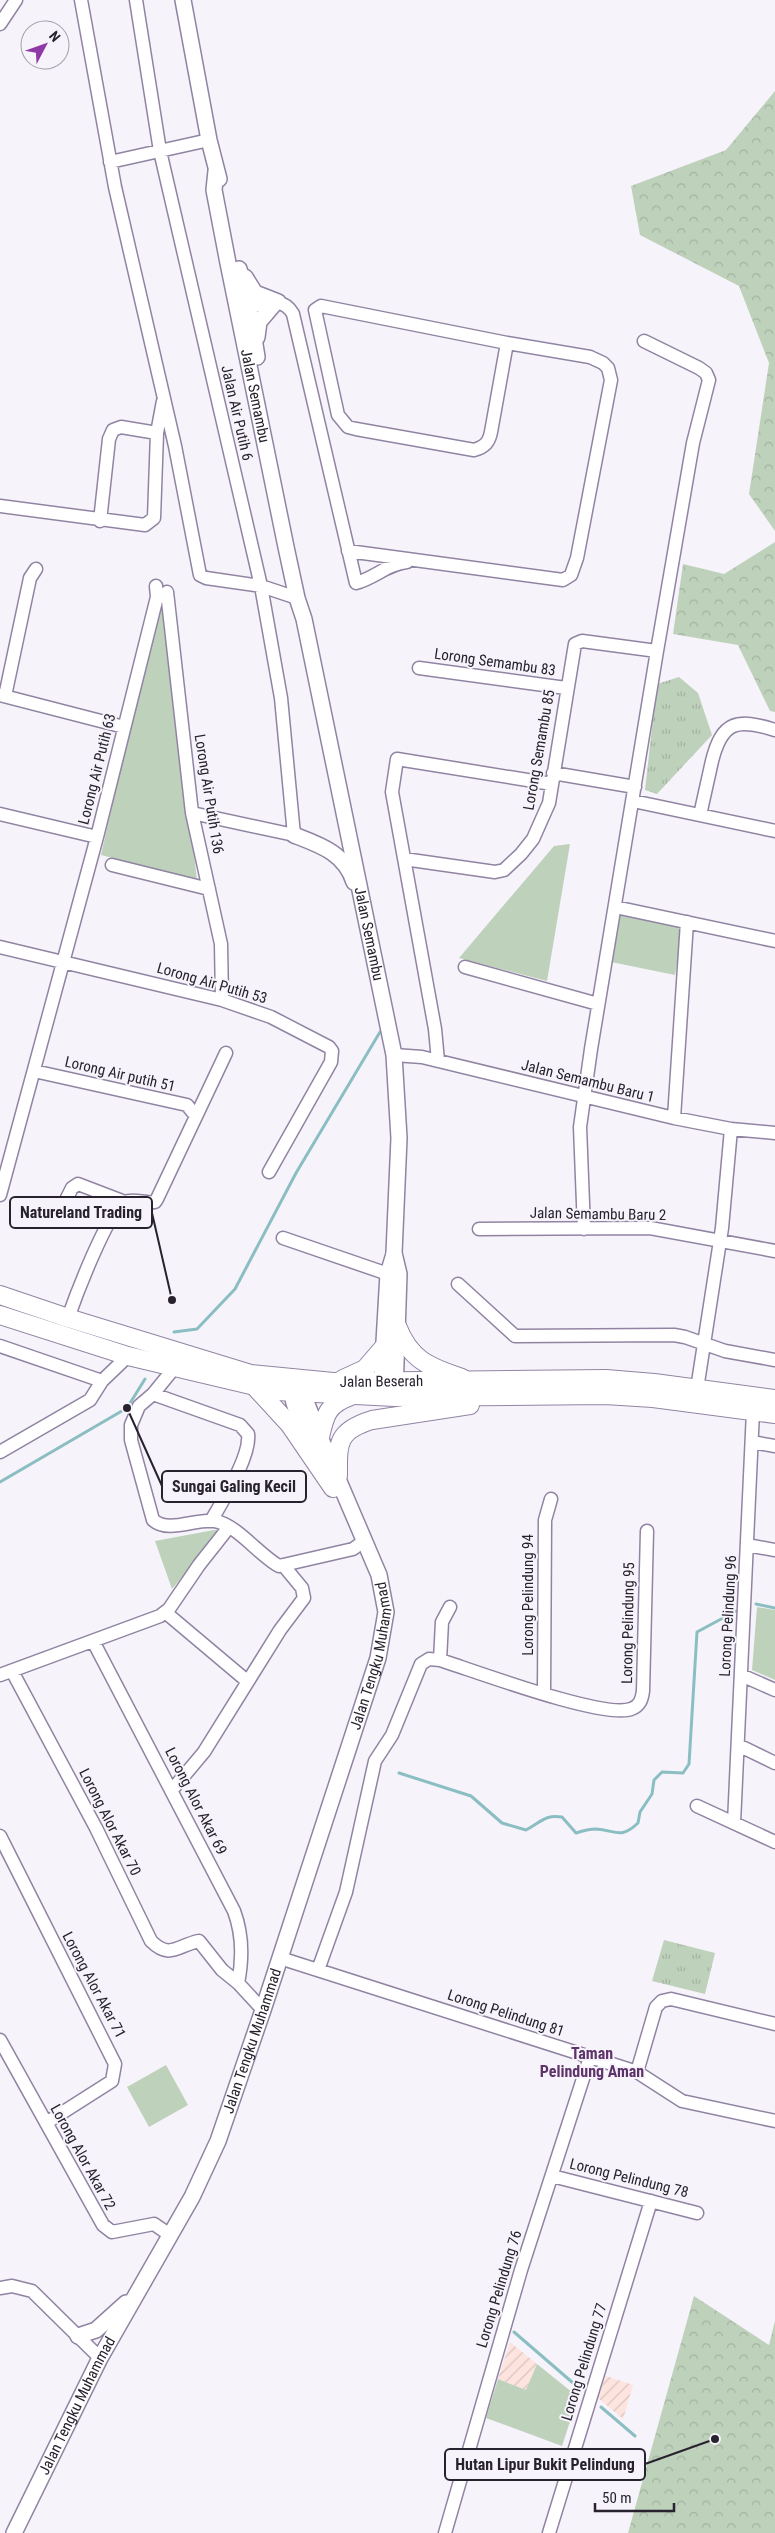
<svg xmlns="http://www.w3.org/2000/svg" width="775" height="2533" viewBox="0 0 775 2533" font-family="'Roboto Condensed',sans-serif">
  <defs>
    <pattern id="industrial-furrows" width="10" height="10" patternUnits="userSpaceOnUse" patternTransform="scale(1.25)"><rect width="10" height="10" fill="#fee4de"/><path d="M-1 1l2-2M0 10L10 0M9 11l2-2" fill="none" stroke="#dac3bf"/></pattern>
    <pattern id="grass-tufts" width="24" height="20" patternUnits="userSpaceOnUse" patternTransform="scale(1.25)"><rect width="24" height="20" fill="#bed1bb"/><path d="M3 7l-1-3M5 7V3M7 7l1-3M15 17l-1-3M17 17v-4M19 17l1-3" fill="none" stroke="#a3b3a1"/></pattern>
    <pattern id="forest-crowns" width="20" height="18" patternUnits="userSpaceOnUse" patternTransform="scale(1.25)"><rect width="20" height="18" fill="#bed1bb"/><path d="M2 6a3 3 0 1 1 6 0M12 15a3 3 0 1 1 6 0" fill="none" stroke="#a3b3a1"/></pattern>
  </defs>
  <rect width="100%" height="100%" fill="#f6f3fa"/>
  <path fill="url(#industrial-furrows)" d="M510,2342l27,22 -11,26 -28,-11z
    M606,2376l27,9 -10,34 -25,-21z"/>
  <path fill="url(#grass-tufts)" d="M679,677l19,16 14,42 -55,59 -12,-4 12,-106z
    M664,1940l51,13 -10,41 -53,-13z"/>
  <path fill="url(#forest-crowns)" d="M775,91v440l-26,-37 20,-131 -30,-77 -99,-51 -9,-49 95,-36z
    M775,542v170l-5,-1 -32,-66 -65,-11 10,-70 41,10z
    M694,2296l75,49 6,-24v212h-147z"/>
  <path fill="#bed1bb" d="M164,588l33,292 -96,-25 60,-265z
    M570,844l-23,137 -88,-23 95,-112z
    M621,912l63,13 -9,50 -64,-13z
    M214,1530h7l-49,59 -17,-48z
    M757,1607l18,3v70l-23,-10z
    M166,2065l22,40 -39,22 -22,-40z
    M537,2364l41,33 -16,49 -76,-28 12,-39 28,11z"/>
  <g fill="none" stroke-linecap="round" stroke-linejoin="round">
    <path stroke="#8bbec3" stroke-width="3" d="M174,1332l23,-3 38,-40 61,-116 84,-141
      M0,1482l127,-74 18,-29
      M756,1604l19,4
      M399,1773l72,23 31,27 24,7c14,-7 19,-16 36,-13l14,16c6,-2 14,-4 20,-4 20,1 24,11 42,-6l2,-11 12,-18 2,-14 8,-8 21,1 6,-9 8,-132 39,-21
      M514,2332l66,57
      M601,2407l34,29"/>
    <defs>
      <path id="minor" d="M81,0l34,187 60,259 25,129 6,3 55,8 36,12
        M136,0l24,151 101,435 20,112 13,137 -102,-22
        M0,24l16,-24
        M110,162l99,-22
        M249,307c17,-3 34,-11 44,7l63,269c19,-5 31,-19 51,-21
        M157,433l6,-32
        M0,506l145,19 9,-7 3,-85 -36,-6 -8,3 -4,9 -9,82
        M348,551l215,29 8,-5 6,-17 34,-178 -3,-12 -5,-5 -13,-6 -83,-14 -186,-37 -6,4 23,105 10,12 8,2 118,21c11,-3 15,-8 17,-18l16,-89
        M167,592l25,221 29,131 1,56
        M419,668l147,20
        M0,695l124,32
        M5,696l25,-118 6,-9
        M553,773l82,14
        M633,801l142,30
        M0,814l97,23
        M700,815c4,-18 8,-36 12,-54 10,-40 25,-43 63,-31
        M404,859l91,13 9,-2 17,-16 12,-15 16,-36 26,-159 7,-3 75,10
        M112,865l97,24
        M615,907l160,34
        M0,947l222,53 49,17 58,30 3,4 -1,11 -62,110
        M465,967l133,37
        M394,1055l28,2 252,61 57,11 44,4
        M438,1061l-3,-32 -43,-237 5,-33 155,25
        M34,1071l153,34 8,10
        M674,1118l13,-196
        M0,1195l97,-358 60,-240 -1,-11
        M60,1212l12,-24 6,-4 47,18
        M479,1229l171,-1 125,23
        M584,1229l-4,-102 11,-78 66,-398 36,-208 16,-63 -3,-7 -7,-5 -55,-27
        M283,1238l105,36h9
        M458,1284l57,52 159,-1 11,2 40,14 50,9
        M68,1318c7,-20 40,-108 57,-116 8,-4 21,2 30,0l2,-3 69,-146
        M0,1346l102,35
        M175,1367l-22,27 -14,12 -8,19v15l22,80c16,14 43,-2 62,1 22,4 44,34 64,45l74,-17 11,-8
        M697,1389l25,-161 9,-99
        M153,1394l87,31 8,9c3,22 -25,66 -37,87
        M752,1442l23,4
        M0,1452l90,-52 12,-19 26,-25
        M747,1545l28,5
        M165,1612l82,69
        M93,1641l141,270c9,24 9,47 4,72
        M440,1660l2,-38 8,-15
        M12,1671l84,157 55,113c19,19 27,4 48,0l23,29 16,13 25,27
        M0,1675l160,-59 9,-7 30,-44 30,-38
        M741,1675l34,15
        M544,1693l1,-173 6,-21
        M738,1745l37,18
        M172,1790l32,-38 76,-122 24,-32 -2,-10 -19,-23
        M697,1806l78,36
        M734,1823l19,-412
        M0,1836l115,228 -3,17 -66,42
        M280,1958l357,114 45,29 93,20
        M318,1970l28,-78 29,-131 17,-26 29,-71 8,-5 11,1c35,11 163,59 191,49 9,-3 11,-10 12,-18l4,-160
        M0,2040l103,185 9,7 42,-8 16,11
        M637,2072l19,-65 6,-6 9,-2 104,25
        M552,2176l145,37
        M0,2288l12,-2 20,5 68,67
        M445,2533l76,-263 69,-213
        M549,2533l102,-332"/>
      <g id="major">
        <path d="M183,0l26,140 10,39"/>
        <path id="s1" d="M216,171l-2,19 14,73 58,284 11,51 7,21 90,436 5,83 -5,115 5,21 -4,118"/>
        <path d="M239,269l10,38 8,50"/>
        <path d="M245,277l10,16 23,9"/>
        <path d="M257,337l2,-15 17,-20"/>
        <path d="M294,835c26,10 51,18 60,47"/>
        <path d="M291,1380c-1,26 14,49 25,72"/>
        <path d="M381,1393l7,-119 6,-20"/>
        <path d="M78,2336l18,-6 30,-27"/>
        <path id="s2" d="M14,2533l86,-175 92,-161 26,-56 45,-131 115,-352 8,-46 -7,-37 -59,-138 -17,-43 1,-13"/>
      </g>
      <g id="highway">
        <path id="s3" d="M0,1295l68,23 183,56 82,8 273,-3 48,4 121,16"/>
        <path d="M0,1315l128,41 148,35 119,6 210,-2 48,3 122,16"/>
        <path d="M397,1326c13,34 32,41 65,52"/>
        <path d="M343,1379l22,-10 19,-22"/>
        <path d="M256,1388l34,37 43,63"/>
        <path d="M320,1437c5,-23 8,-33 31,-41"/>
        <path d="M338,1476c0,-32 -2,-45 34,-56l98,-15"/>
      </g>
    </defs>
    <use href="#minor" stroke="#9184a3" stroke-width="15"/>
    <use href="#major" stroke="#9184a3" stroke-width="18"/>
    <use href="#highway" stroke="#9184a3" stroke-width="20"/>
    <use href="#minor" stroke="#fff" stroke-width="12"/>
    <use href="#major" stroke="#fff" stroke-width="15"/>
    <use href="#highway" stroke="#fff" stroke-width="18"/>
  </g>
  <g text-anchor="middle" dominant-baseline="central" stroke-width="4" stroke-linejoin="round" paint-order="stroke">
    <g font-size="15" fill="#27222e" stroke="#f6f3fa">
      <text stroke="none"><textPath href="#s1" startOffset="229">Jalan Semambu</textPath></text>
      <text transform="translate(237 413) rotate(77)">Jalan Air Putih 6</text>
      <text transform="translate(495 662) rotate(8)">Lorong Semambu 83</text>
      <text transform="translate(539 750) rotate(-80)">Lorong Semambu 85</text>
      <text transform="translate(97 769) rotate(-76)">Lorong Air Putih 63</text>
      <text transform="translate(209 794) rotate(81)">Lorong Air Putih 136</text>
      <text stroke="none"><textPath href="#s1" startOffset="779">Jalan Semambu</textPath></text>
      <text transform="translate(212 983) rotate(16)">Lorong Air Putih 53</text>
      <text transform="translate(120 1074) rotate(13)">Lorong Air putih 51</text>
      <text transform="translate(588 1081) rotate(14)">Jalan Semambu Baru 1</text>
      <text transform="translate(598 1214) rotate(1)">Jalan Semambu Baru 2</text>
      <text stroke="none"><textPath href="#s3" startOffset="394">Jalan Beserah</textPath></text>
      <text transform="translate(528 1595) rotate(-90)">Lorong Pelindung 94</text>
      <text transform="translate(728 1616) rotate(-87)">Lorong Pelindung 96</text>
      <text transform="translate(628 1623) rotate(-89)">Lorong Pelindung 95</text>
      <text stroke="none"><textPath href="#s2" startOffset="952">Jalan Tengku Muhammad</textPath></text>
      <text transform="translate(196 1801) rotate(63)">Lorong Alor Akar 69</text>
      <text transform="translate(110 1822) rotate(63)">Lorong Alor Akar 70</text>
      <text transform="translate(94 1985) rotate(62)">Lorong Alor Akar 71</text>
      <text transform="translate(506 2013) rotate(18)">Lorong Pelindung 81</text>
      <text stroke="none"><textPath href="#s2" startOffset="548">Jalan Tengku Muhammad</textPath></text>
      <text transform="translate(83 2157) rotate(61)">Lorong Alor Akar 72</text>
      <text transform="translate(629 2178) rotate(14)">Lorong Pelindung 78</text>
      <text transform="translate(499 2289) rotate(-73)">Lorong Pelindung 76</text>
      <text transform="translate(584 2362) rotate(-73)">Lorong Pelindung 77</text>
      <text stroke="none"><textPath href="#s2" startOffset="142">Jalan Tengku Muhammad</textPath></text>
    </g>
    <g font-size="16" font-weight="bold" fill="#5e3369" stroke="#f6f3fa">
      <text x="592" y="2053">Taman<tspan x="592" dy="18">Pelindung Aman</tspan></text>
    </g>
  </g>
  <path fill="none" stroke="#27222e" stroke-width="2" d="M172 1300L152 1213M127 1408L162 1486M715 2439L645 2464"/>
  <g fill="#27222e" stroke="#f6f3fa" stroke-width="2">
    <circle cx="172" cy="1300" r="5"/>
    <circle cx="127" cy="1408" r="5"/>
    <circle cx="715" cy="2439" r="5"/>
  </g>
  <g fill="#f6f3fa" stroke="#27222e" stroke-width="2">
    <rect x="10" y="1197" width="142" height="31" rx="5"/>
    <rect x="162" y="1471" width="144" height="31" rx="5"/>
    <rect x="445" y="2449" width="200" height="31" rx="5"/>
  </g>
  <g font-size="16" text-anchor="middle" font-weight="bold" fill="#27222e">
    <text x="81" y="1218">Natureland Trading</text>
    <text x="234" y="1492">Sungai Galing Kecil</text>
    <text x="545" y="2470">Hutan Lipur Bukit Pelindung</text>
  </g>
  <g transform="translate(45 45) rotate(49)"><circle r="24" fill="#f6f3fa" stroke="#a39fa8"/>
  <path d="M0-4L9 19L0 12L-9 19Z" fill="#9038a5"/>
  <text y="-8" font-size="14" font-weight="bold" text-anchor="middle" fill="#27222e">N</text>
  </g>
  <path d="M595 2503v8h79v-8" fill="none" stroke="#27222e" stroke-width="2.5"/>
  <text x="602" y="2503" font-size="15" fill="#27222e" stroke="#f6f3fa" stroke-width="4" paint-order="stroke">50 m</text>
</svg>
